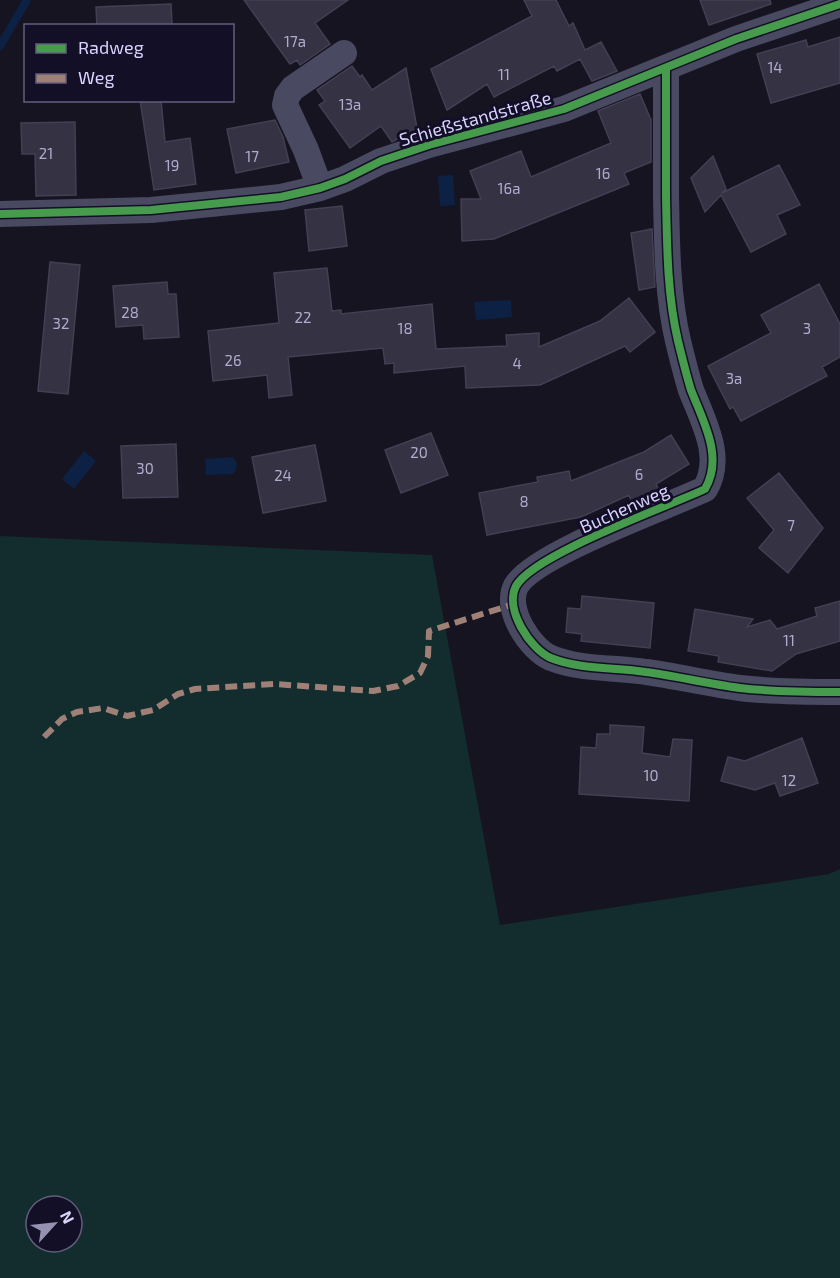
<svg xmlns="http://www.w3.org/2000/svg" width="840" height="1278" viewBox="0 0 840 1278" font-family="'Exo 2',sans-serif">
  <rect width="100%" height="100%" fill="#161421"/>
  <path fill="#132c2d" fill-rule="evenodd" d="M0,536l432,19 68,370 329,-51 11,-5v409h-840zM36,1206h36v36h-36z"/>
  <path fill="#0d2144" d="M453,175l2,30 -15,1 -2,-30z
    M511,300l1,17 -36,3 -2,-18z
    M84,451l12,10 -22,28 -12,-10z
    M233,457c5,5 5,12 0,17l-27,1 -1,-16z"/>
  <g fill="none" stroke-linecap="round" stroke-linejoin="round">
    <path stroke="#0d2144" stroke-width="8" d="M0,46l27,-46"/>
  </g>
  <path fill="#343243" stroke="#433f54" stroke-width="1.5" d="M244,0h104l-33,23 15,21 -30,21 -3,-5 -7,4z
    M524,0h32l13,26 4,-3 12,27 16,-8 16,29 -25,10 -12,-22 -23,12 -3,-5 -60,31 -7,-13 -40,26 -16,-41 101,-53z
    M700,0h70l1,4 -62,21z
    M171,4l1,22h-75l-1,-19z
    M840,37v46l-69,20 -14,-49 49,-14 2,7z
    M352,66l8,11 2,-2 10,15 34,-22 11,60 -25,14 -11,-16 -31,22 -31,-43 6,-4 -8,-11z
    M640,94l11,26v42l-27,11 5,11 -135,55 -32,2 -1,-42h20l-11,-28 51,-20 10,26 80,-34 -13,-32z
    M140,100h21l4,42 25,-4 6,46 -42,6z
    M275,120l8,17 6,25 -53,11 -9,-44z
    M75,122l1,73 -40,1 -1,-42h-13l-1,-31z
    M713,156l13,33 -4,4 57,-28 21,40 -23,10 9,19 -35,18 -30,-57 -16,17 -14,-34z
    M342,206l5,40 -38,5 -4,-41z
    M652,229l3,58 -16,3 -8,-57z
    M50,262l30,3 -12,129 -30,-3z
    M327,268l5,43 9,-1v4l91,-10 4,45 71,-3 -1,-11 33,-2v14l61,-26 29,-23 26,34 -25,20 -5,-6 -85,39 -74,3 -1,-22 -71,7v-10l-9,1 -2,-16 -95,9 4,38 -23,3 -2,-23 -54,6 -5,-50 71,-8 -5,-50z
    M167,282l1,12h8l3,43 -35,2 -1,-14 -27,2 -3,-41z
    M819,284l21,40v33l-18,10 5,9 -86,45 -8,-14 -3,2 -22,-43 63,-33 -10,-18z
    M431,433l17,42 -47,18 -16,-43z
    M671,435l18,29 -33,20 4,8 -28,11 -3,-8 -48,22 -94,18 -8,-42 59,-11 -1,-5 32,-6 2,10 73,-29z
    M176,444l2,53 -55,1 -2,-52z
    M315,445l11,56 -63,12 -11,-56z
    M779,473l44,55 -35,45 -29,-25 15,-18 -27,-32z
    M582,596l72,7 -4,45 -69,-7 1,-7 -16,-2 2,-24 13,1z
    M840,601v40l-44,13 -24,17 -54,-9 1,-6 -31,-5 7,-42 58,10 -6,8 23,-7 7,9 40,-13 -2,-8z
    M610,725l34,2 -2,26 28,4 3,-18 19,1 -3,61 -110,-7 2,-47 15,1 1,-14h13z
    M802,738l16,45 -38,13 -5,-13 -20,7 -34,-9 7,-24 17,4z"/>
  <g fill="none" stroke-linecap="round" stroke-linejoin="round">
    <path stroke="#4a4962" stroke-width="26" d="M666,69c0,42 0,85 0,127 1,48 1,98 12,145 4,16 8,33 13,49 12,31 33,67 14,99 -38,18 -171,65 -189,97 -12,23 14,63 35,72 30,12 64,9 95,14 31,4 62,12 94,16 33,4 67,4 100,4
      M320,188l-14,-38 -21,-45 2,-9 6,-8 51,-35
      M0,214l151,-4 130,-13 39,-9 25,-9 36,-18 48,-16 135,-36 172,-70 104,-35"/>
    <path stroke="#9e8076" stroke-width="6" stroke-dasharray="12 6" stroke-linecap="butt" d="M44,737l18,-18 15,-7 26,-4 24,8 26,-6 25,-16 17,-5 80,-5 98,7 25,-5 22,-13 8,-17 1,-25 85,-27"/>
    <defs>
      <path id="cycleway" d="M666,69c0,42 0,85 0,127 1,48 1,98 12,145 4,16 8,33 13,49 12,31 33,67 14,99 -38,18 -171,65 -189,97 -12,23 14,63 35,72 30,12 64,9 95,14 31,4 62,12 94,16 33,4 67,4 100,4
        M0,214l151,-4 130,-13 39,-9 25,-9 36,-18 48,-16 135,-36 172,-70 104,-35"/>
    </defs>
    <use href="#cycleway" stroke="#130f26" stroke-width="11"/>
    <use href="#cycleway" stroke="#469c4c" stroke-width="8"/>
  </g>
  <g text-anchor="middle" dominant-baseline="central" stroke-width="6" stroke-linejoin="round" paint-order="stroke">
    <g font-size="15" fill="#b0acd0">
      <text x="295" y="41">17a</text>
      <text x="775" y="67">14</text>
      <text x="504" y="74">11</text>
      <text x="350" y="104">13a</text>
      <text x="46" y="153">21</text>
      <text x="252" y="156">17</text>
      <text x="172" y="165">19</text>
      <text x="603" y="173">16</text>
      <text x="509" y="188">16a</text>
      <text x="130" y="312">28</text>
      <text x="303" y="317">22</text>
      <text x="61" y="323">32</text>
      <text x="405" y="328">18</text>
      <text x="807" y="328">3</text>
      <text x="233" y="360">26</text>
      <text x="517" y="363">4</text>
      <text x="734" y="378">3a</text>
      <text x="419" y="452">20</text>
      <text x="145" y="468">30</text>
      <text x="639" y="474">6</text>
      <text x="283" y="475">24</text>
      <text x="524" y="501">8</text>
      <text x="791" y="525">7</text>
      <text x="789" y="640">11</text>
      <text x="651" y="775">10</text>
      <text x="789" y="780">12</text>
    </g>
    <g font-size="18" fill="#d9d4ff" stroke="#130f26">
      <text transform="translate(475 118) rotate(-16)">Schießstandstraße</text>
      <text transform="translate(624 508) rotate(-24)">Buchenweg</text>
    </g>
  </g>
  <rect x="24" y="24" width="210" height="78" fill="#130f26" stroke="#625e7d" stroke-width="1.5"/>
  <rect x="36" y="44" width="30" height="9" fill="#469c4c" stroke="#625e7d" stroke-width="1.5"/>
  <text x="78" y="54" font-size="18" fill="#d9d4ff">Radweg</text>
  <rect x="36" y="74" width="30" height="9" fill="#9e8076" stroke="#625e7d" stroke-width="1.5"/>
  <text x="78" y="84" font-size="18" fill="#d9d4ff">Weg</text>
  <g transform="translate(54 1224) rotate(63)"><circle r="28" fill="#130f26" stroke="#625e7d" stroke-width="1.5"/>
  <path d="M0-4.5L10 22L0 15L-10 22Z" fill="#9591b1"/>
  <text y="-9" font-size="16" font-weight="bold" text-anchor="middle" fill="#d9d4ff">N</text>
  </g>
</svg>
